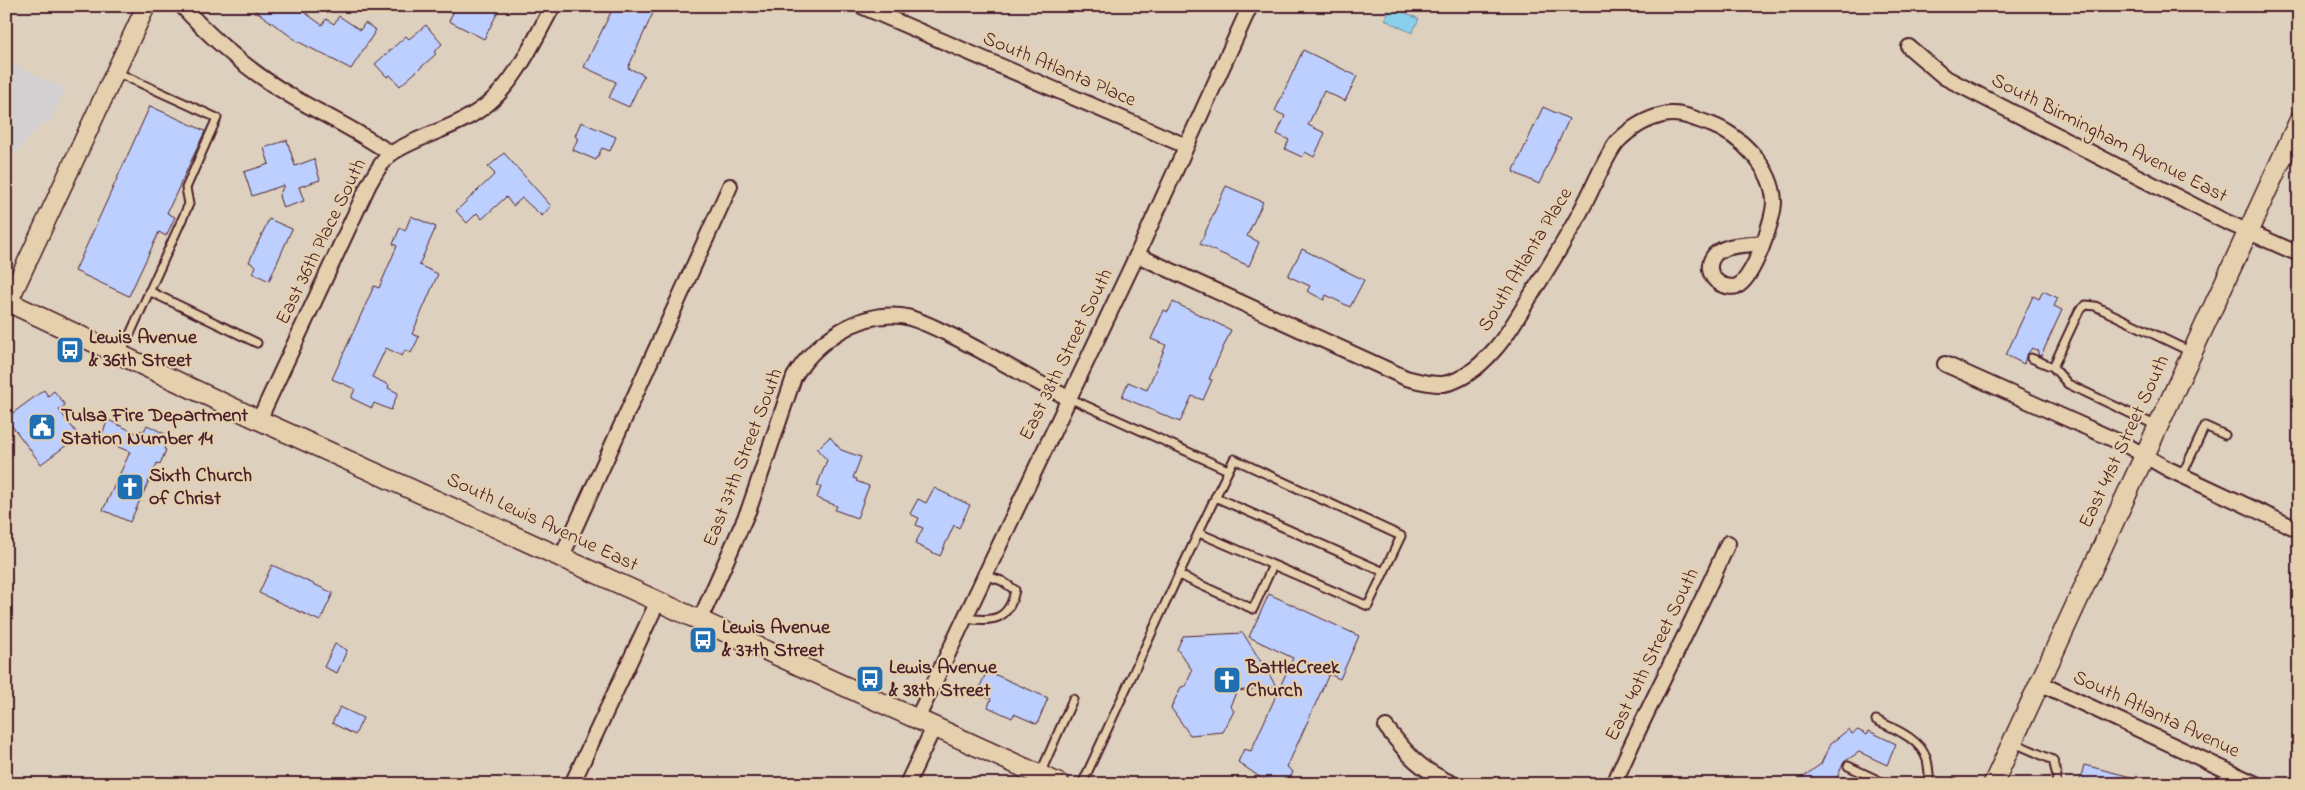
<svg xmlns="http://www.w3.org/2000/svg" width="2305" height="790" viewBox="0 0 2305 790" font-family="'Indie Flower',sans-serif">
  <rect width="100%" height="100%" fill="#ddd0be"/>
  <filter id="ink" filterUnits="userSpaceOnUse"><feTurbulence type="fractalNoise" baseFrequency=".02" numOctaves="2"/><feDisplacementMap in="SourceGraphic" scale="10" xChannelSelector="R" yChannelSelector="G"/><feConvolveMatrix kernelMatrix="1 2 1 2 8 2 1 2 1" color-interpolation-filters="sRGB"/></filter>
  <g filter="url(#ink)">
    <path fill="#d3d0d2" d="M6,61l59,28 -16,34 -8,1 -35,40z"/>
    <path fill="#89d0eb" stroke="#70899e" d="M1391,6l28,13 -7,14 -27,-13 4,-8 -3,-2 2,-3z"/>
    <path fill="#bccfff" stroke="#4a1f2b" d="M249,6h47l26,19 4,-6 8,5 5,-8 21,14 5,-7 11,7 -25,39 -54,-28z
      M456,6h45l-17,33 -35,-18z
      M614,6h42l-28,62 16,7 -15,32 -20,-9 7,-16 -32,-15z
      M426,25l16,19 -8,8 2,2 -36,32 -10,-11 -3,2 -12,-13 31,-28 3,3z
      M1303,50l54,26 -12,25 -21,-10 -16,34 17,8 -11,24 -9,-5 -3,5 -17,-8 4,-9 -12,-6 8,-18 -10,-5z
      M150,106l55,25 -38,82 8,4 -9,19 -7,-4 -30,64 -54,-25z
      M1543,107l26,12 -30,65 -26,-12z
      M581,122l35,15 -6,14 -8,-3 -6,12 -23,-10 5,-12 -3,-2z
      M287,140l8,26 19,-7 6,21 -21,7 5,14 -21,7 -4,-12 5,-11 -32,11 -8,-24 25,-8 -5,-16z
      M504,153l47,53 -9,10 -20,-18 -9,8 -7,-9 -24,22 -5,-6 -10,10 -11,-12 39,-37 -7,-7z
      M1226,186l37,16 -16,34 12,6 -10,24 -49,-22z
      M411,216l25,11 -17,38 19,9 -26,60 7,3 -8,16 -6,-3 -3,6 -16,-8 -14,29 17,8 -1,3 10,5 -7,17 -17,-7 -2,5 -21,-10 4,-9 -23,-10 42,-93 5,2 18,-42 -4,-2 7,-16 5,3z
      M269,219l23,10 -23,52 -16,-8 3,-7 -7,-4z
      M1302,249l62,31 -14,27 -24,-12 -2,5 -17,-9 3,-5 -22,-10z
      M2043,291l15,7 -4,8 8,4 -21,46 -3,-1v-4l-6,-3 -6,8 -2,8 -18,-9 27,-59 6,3z
      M1173,302l58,28 -22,49 3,1 -9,20 -11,-4 -12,26 -58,-25 6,-15 19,8 19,-45 -15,-6 13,-29 4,2z
      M44,390l4,6 6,-5 11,14 -6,5 20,26 -38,28 -35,-46z
      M108,420l30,14 1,-3h5l3,-6 18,9 -2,5 3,4 -2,6 2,1 -6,14 -3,-1 -27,59 -27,-12 27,-58 -30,-13z
      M830,437l11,13 20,7 -8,21 4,1 -1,2 13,5 -12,32 -22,-8 2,-4 -20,-8 4,-11 -4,-1 10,-26 -10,-11z
      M934,488l36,17 -11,23 -5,-3 -14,31 -25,-12 8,-16 -7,-3 3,-7 -9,-4 8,-15 8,4z
      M272,565l61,28 -13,28 -61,-28z
      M1269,594l90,42 -19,43 -11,-5 -42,93 6,5 -6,12 -26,-6 -23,-16 6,-13 7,2 42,-93 -44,-21z
      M1243,633l33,53 -39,5 -7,15 4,5 -11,21 -33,3 -19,-27 10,-21 5,-1 6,-16 -15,-21 6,-13z
      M335,644l12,6 -10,23 -13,-6z
      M987,671l61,27 -11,26 -23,-10 -2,4 -24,-11 3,-8 -14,-6z
      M340,707l23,11 -8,17 -23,-12z
      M1849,729l3,5 6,-4 9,5 2,-4 27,13 -9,21 -28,-13 -15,10 -10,22h-41l28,-20 9,-20z
      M2084,765l59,15v4h-64z"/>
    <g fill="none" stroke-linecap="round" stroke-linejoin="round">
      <defs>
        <path id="service" d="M116,72l101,46 -31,70 3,16 -68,150
          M2287,148l12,6
          M149,291l108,52
          M2031,358l22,9 15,17 89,42
          M2053,367l26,-56 7,-6 9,1 96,46
          M1069,398l159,72
          M2182,475l23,-49 20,9
          M1215,497l169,75
          M1179,575l74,34 20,-44
          M965,618c27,4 44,3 50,-28l-13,-9 -17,-6
          M1876,720c19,9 45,19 51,40 2,8 2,16 3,24
          M2012,742l41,18 4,16 -1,8
          M1848,766l38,18
          M1040,774l33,-75
          M1082,784c51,-109 99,-218 152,-325l167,77 -33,70 -169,-73"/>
        <path id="minor" d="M182,6c32,35 68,66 109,90 34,20 68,35 100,58
          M861,6l325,140
          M1909,47l35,30 278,143 77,34
          M1137,255l269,123c12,3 25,7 37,6 21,-3 39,-20 52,-35 15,-17 26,-38 38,-57 19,-30 37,-59 53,-91 8,-15 21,-48 32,-60 13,-13 27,-22 45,-26 16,-4 32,4 47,9 30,11 63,44 64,78 0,17 -21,78 -37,84 -5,2 -14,0 -18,-3 -9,-6 -12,-17 -6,-26 8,-13 35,-12 49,-14
          M1945,364l181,81 42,24 131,61
          M259,420l110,-236c6,-10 13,-24 23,-31 31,-20 68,-25 98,-51 28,-24 45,-64 63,-96
          M562,556l168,-370
          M700,620l49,-111 45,-132c21,-35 65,-66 107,-61 15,2 30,10 43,16 43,20 82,46 125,66
          M2039,683l217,101
          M917,719l220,-464 113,-249
          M1386,727c22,28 33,42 67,57
          M572,784l86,-183
          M907,784l27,-57
          M1614,784c35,-82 79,-159 114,-241"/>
        <path id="tertiary" d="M6,307l140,-301"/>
        <path id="secondary" d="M6,301l253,119 801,364
          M1993,784l306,-663"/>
      </defs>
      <use href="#service" stroke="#4a1f2b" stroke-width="11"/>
      <use href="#minor" stroke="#4a1f2b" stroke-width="18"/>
      <use href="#tertiary" stroke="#4a1f2b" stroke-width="21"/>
      <use href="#secondary" stroke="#4a1f2b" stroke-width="22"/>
      <use href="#service" stroke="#e5d0ae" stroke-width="7"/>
      <use href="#minor" stroke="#e5d0ae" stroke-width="14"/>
      <use href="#tertiary" stroke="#e5d0ae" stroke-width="18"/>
      <use href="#secondary" stroke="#e5d0ae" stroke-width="19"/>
    </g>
  </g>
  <defs>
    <symbol id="bus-square" viewBox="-11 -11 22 22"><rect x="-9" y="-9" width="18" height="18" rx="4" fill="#1f6fb2" stroke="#e5d0ae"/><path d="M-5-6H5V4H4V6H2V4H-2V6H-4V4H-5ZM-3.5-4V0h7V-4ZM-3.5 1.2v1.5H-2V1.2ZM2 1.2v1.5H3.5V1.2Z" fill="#fff"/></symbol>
    <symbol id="civic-square" viewBox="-11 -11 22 22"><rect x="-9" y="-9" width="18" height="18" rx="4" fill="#1f6fb2" stroke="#e5d0ae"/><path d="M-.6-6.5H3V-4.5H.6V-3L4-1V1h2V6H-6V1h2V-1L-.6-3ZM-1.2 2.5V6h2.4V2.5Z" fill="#fff"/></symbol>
    <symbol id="church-square" viewBox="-11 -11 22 22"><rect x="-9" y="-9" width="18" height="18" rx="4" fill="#1f6fb2" stroke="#e5d0ae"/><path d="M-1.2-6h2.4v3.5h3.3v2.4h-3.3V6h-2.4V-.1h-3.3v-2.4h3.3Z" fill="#fff"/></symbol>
  </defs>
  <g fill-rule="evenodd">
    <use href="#bus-square" x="54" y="334" width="32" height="32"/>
    <use href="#civic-square" x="26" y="411" width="32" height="32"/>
    <use href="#church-square" x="114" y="471" width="32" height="32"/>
    <use href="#bus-square" x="687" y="624" width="32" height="32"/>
    <use href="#bus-square" x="854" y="663" width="32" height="32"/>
    <use href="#church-square" x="1211" y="664" width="32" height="32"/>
  </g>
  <g text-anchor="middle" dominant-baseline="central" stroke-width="4.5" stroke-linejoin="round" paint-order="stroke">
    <g font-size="20" fill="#4a1f2b" stroke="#e5d0ae">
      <text transform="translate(1059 70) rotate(23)">South Atlanta Place</text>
      <text transform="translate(2109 139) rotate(27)">South Birmingham Avenue East</text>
      <text transform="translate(322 242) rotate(-64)">East 36th Place South</text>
      <text transform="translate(1526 260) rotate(-59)">South Atlanta Place</text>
      <text transform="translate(1067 355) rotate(-64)">East 38th Street South</text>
      <text transform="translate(2125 442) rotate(-65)">East 41st Street South</text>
      <text transform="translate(744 458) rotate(-69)">East 37th Street South</text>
      <text transform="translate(542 523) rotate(25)">South Lewis Avenue East</text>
      <text transform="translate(1653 655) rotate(-64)">East 40th Street South</text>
      <text transform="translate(2156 715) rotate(25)">South Atlanta Avenue</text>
    </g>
    <g font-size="20" font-weight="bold" fill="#4a1f2b" stroke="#e5d0ae" text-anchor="start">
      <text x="89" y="338">Lewis Avenue<tspan x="89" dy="23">&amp; 36th Street</tspan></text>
      <text x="61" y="416">Tulsa Fire Department<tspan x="61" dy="23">Station Number 14</tspan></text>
      <text x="149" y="476">Sixth Church<tspan x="149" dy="23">of Christ</tspan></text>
      <text x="722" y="628">Lewis Avenue<tspan x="722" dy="23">&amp; 37th Street</tspan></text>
      <text x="889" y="668">Lewis Avenue<tspan x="889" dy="23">&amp; 38th Street</tspan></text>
      <text x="1246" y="668">BattleCreek<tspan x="1246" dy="23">Church</tspan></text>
    </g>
  </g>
  <rect width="2305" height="790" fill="none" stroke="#e5d0ae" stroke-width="25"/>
  <rect x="12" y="12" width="2280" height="765" fill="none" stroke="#4a1f2b" stroke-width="2" filter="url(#ink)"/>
</svg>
